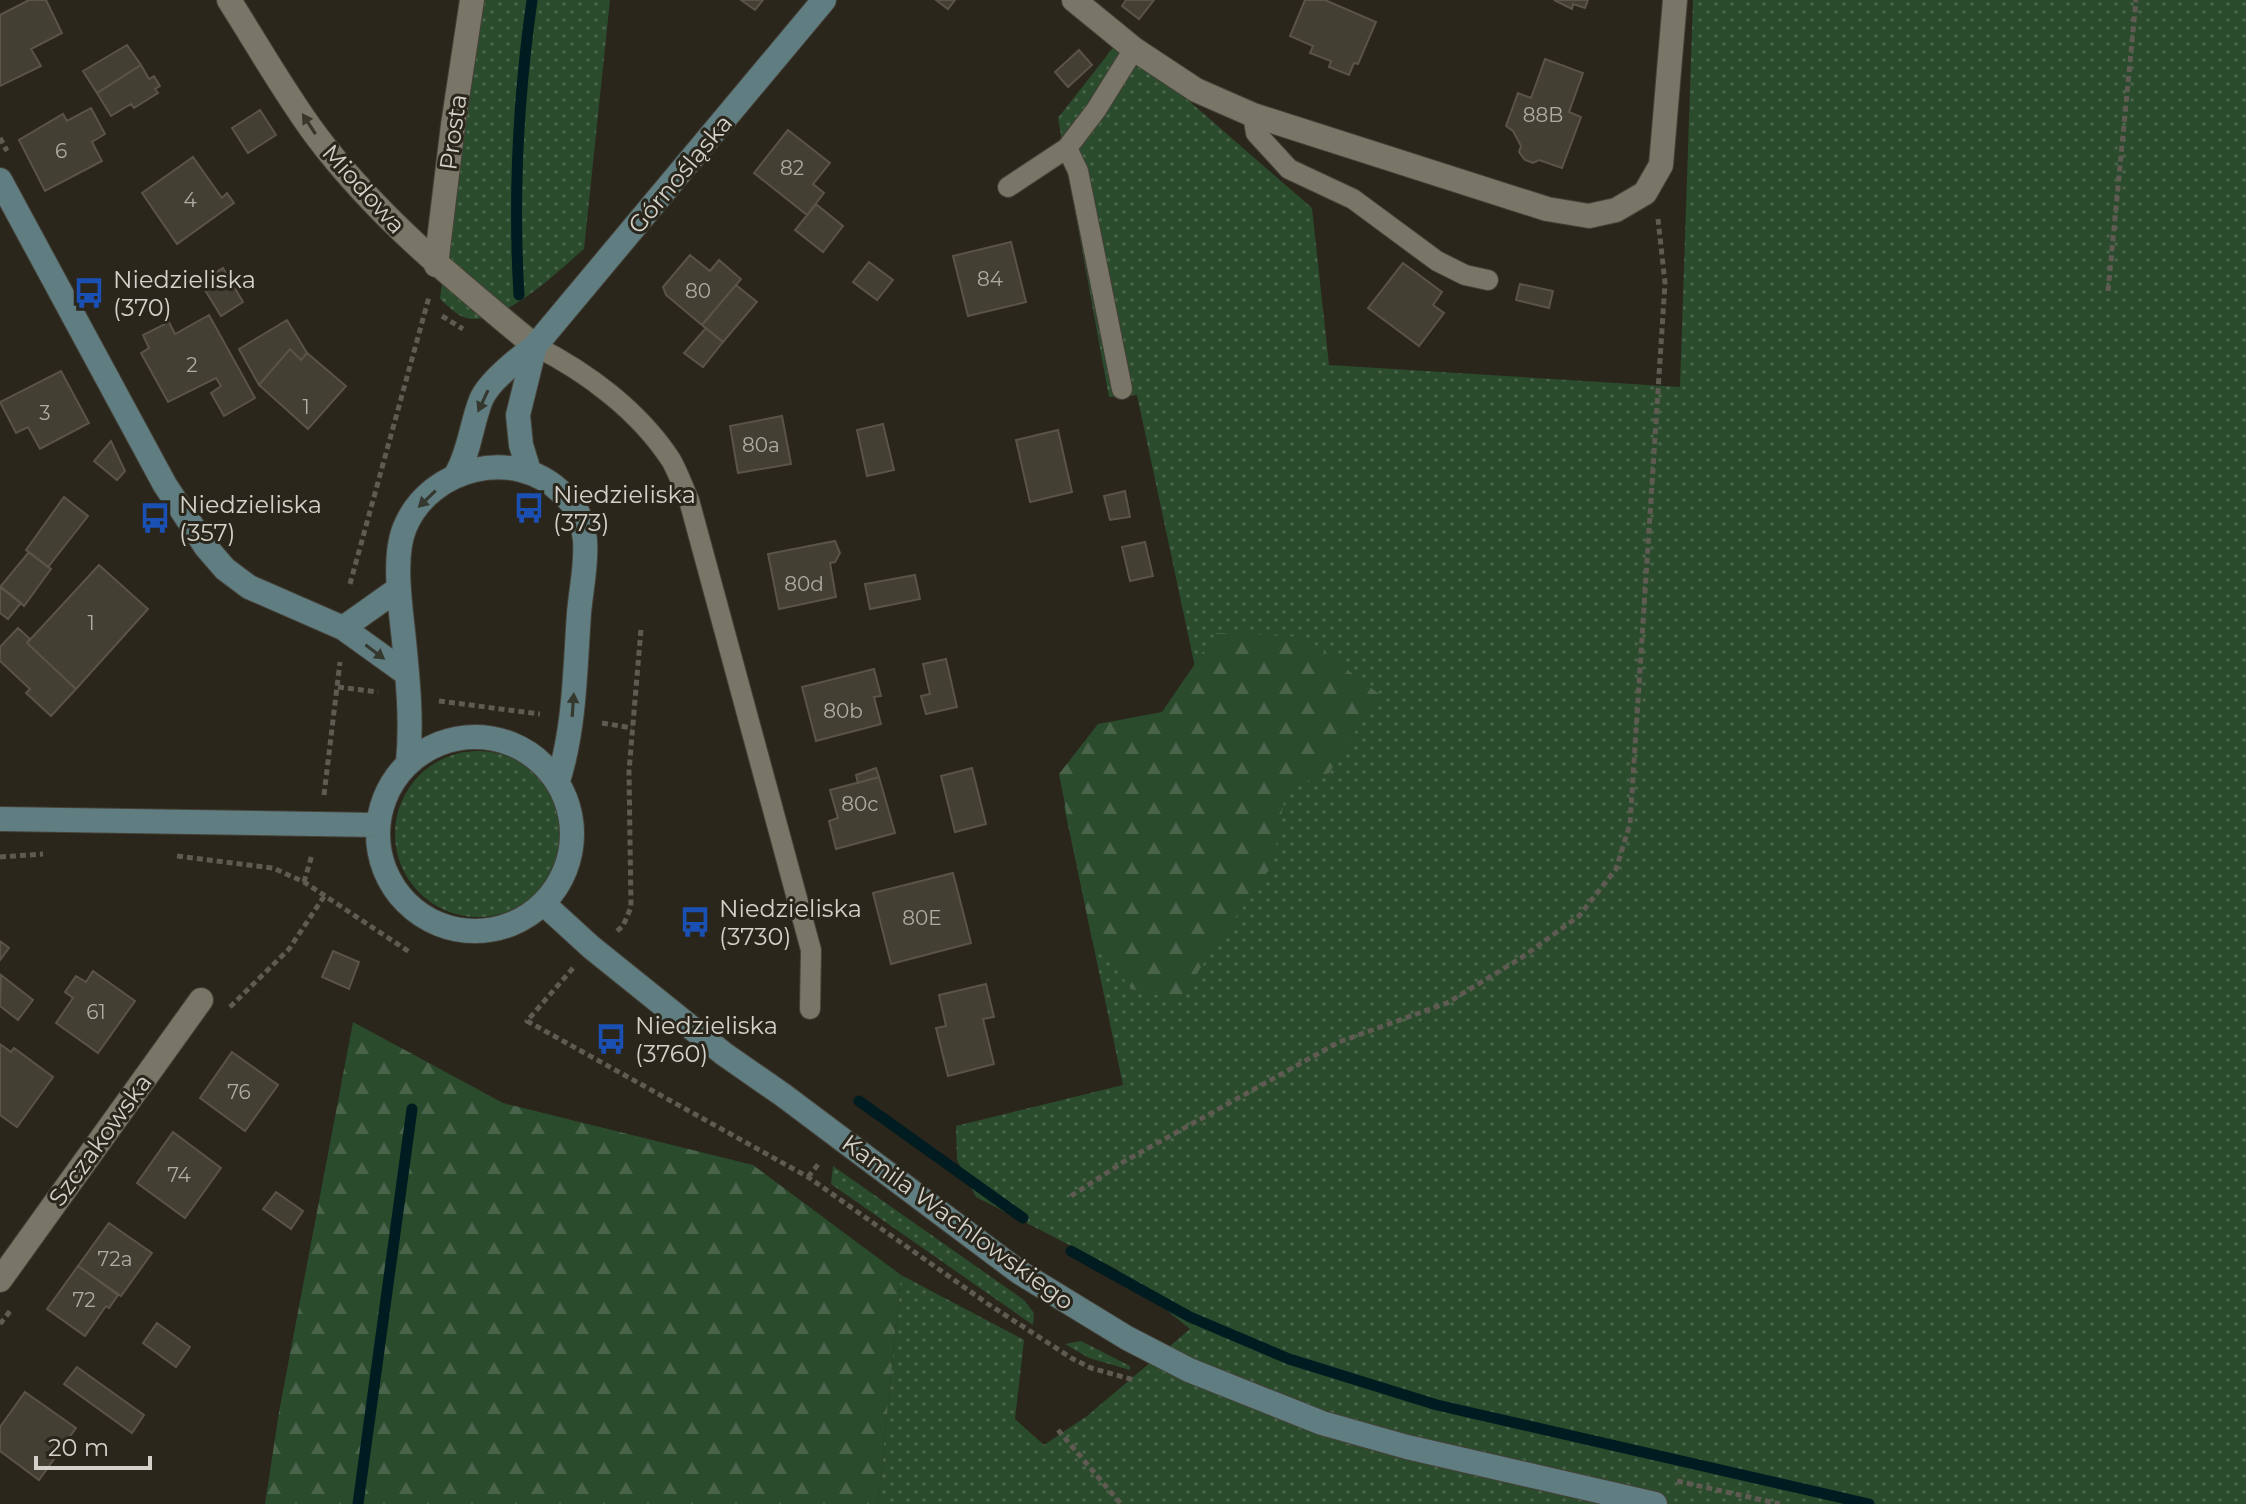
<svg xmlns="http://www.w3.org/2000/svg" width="2246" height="1504" viewBox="0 0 2246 1504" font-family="Montserrat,sans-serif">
  <defs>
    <pattern id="green-dots" width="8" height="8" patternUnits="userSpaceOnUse" patternTransform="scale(2)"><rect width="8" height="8" fill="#2b4b2d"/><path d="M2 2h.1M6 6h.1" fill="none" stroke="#49644a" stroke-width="1.8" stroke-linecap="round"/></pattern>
    <pattern id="forest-firs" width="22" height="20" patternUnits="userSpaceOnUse" patternTransform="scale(2)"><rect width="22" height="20" fill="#2b4b2d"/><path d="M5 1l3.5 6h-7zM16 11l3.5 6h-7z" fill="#49644a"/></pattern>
  </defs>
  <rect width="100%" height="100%" fill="#2a261b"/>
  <path fill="url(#green-dots)" d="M485,0h125l-26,249c-26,22 -82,78 -118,69 -9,-2 -19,-13 -26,-19l17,-131z
    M1693,0h553v1504h-1368l23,-229 123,65 -9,79 29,26 43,-29 103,-87 -74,-60 -140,-72 -19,-37 -1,-34 167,-41 -59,-279 153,-36 -80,-375 -28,2 -51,-279 61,-78 193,168 17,157 351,22z
    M395 834a83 83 0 1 1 166 0a83 83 0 1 1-166 0Z
    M833,1166l191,134 10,13 -1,12 -202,-141z
    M1081,1341l49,25v4l-41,-12 -24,-14z"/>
  <path fill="url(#forest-firs)" d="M1216,633l89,4 74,57 -50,79 -43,16 -13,75 -95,136 -46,-11 -40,-49 -33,-166 39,-50 64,-12z
    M353,1022l150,81 250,62 148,110 -23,229h-613l14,-92z"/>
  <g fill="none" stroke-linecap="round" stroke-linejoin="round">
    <path stroke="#001c20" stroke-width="11" d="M519,295c-6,-99 -1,-196 13,-295
      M859,1101l164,117
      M1071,1251l119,66 99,42 148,46 432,99
      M358,1504l54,-395"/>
  </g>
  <path fill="#443f33" stroke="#595447" stroke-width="2" d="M29,0h17l16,33 -31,16 10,17 -41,20v-71z
    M741,0h22l-8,10z
    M936,0h19l-7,9z
    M1126,0h28l-15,19 -17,-13z
    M1305,0h20l51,22 -18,42 -4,-1 -5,12 -20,-8 2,-6 -21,-8 3,-7 -23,-10z
    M1554,0h34l-3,8 -12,-4 -1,5z
    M127,45l14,20 -44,28 -14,-22z
    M1079,50l13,15 -24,22 -13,-15z
    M1545,59l38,14 -14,39 12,5 -19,51 -23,-8 -6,3 -8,-3 -6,-8 2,-6 -8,-15 -7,-5 12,-33 13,5z
    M141,65l8,14 5,-3 6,10 -5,3 3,4 -24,15 -3,-4 -20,12 -14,-23z
    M91,108l14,26 -13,8 10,19 -57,30 -26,-51 44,-26 4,7z
    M260,110l16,25 -28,18 -16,-25z
    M788,130l42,33 -17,21 11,9 -17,22 -53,-42z
    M193,157l29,41 5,-5 7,10 -57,41 -35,-51z
    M816,204l27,22 -20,26 -28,-22z
    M1011,242l15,60 -58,14 -15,-60z
    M690,255l20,16 9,-11 22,19 -39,46 -36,-30 -3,-8z
    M869,262l24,18 -16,20 -24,-18z
    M1403,263l39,29 -9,13 11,8 -25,33 -51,-38z
    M223,268l20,34 -22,14 -21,-34z
    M1520,284l33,7 -4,17 -33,-8z
    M736,285l21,17 -34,40 -21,-17z
    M209,315l46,83 -31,18 -13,-23 10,-7 -5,-8 -48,24 -27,-49 8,-5 -6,-13 26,-13 6,12z
    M287,320l20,33 -6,7 -11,-11 -31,36 -20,-36z
    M706,328l17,14 -20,25 -19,-14z
    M290,349l11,11 6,-7 39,33 -38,43 -49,-44z
    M61,371l28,52 -49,26 -12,-22 -12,6 -16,-31z
    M782,416l9,48 -53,9 -8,-47z
    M883,424l11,46 -27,6 -10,-46z
    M1058,430l14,62 -42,10 -14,-62z
    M111,441l14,30 -8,9 -23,-19z
    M1125,491l5,26 -20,3 -6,-24z
    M64,497l24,19 -40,51 -22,-17z
    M835,541l5,12 -5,9 -5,1 6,34 -57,12 -11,-55z
    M1145,542l8,34 -23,5 -8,-34z
    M29,552l22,17 -27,37 -24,-19z
    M99,565l49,44 -72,80 -49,-46z
    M915,575l5,24 -50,10 -5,-25z
    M0,586l21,17 -13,16 -8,-6z
    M18,628l12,11 -3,4 49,46 -25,27 -25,-23 4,-4 -30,-28v-14z
    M946,659l11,48 -31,7 -5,-18 9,-2 -7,-30z
    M874,669l7,27 -7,1 7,27 -65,17 -14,-54z
    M876,768l3,9 -21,6 -2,-8z
    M972,768l14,56 -31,8 -14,-56z
    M879,777l16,56 -59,16 -7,-28 9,-3 -8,-28z
    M953,873l18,70 -80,21 -18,-71z
    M0,941l9,7 -9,12z
    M333,951l26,11 -10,27 -27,-12z
    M93,971l42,30 -37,52 -42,-30 17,-25 -8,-6 11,-16 10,6z
    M1,975l32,25 -15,20 -18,-14z
    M986,984l8,33 -11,2 11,45 -46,12 -12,-48 10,-2 -7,-31z
    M0,1044l11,8 3,-4 39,29 -36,50 -17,-12z
    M232,1052l46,33 -33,46 -45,-33z
    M173,1132l48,36 -36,50 -48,-35z
    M276,1192l27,19 -12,18 -28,-20z
    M109,1223l43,30 -31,43 -43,-30z
    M78,1266l40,29 -9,13 -3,-2 -21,30 -38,-27z
    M157,1323l33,24 -14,20 -33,-24z
    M77,1367l67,48 -12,18 -68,-49z
    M25,1392l51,36 -37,52 -39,-29v-24z"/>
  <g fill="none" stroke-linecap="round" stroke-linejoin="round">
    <defs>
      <path id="lane" d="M1253,115l3,18 33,36 64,30 84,62 28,14 23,5
        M1067,148l11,23 44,218
        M1008,187l59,-39 29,-38 38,-61
        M535,346c52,26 104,65 136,114 7,12 12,27 18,40l122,450 -1,59"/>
      <path id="street" d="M229,0c28,44 55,92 86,134 61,82 142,148 220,212
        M1074,0l60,49 62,41 57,25 294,94 42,7 27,-6 29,-17 16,-28 14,-165
        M436,265l17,-140 19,-125
        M0,1280l201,-280"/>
      <path id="secondary" d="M0,180l165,305 41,62 19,22 24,18 94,41 64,46
        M529,471l-8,-26 -3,-30 17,-69
        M457,473c13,-23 14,-48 24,-73 7,-18 38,-42 54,-54l289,-346
        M343,628l55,-39
        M378 834a97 97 0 1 1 194 0a97 97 0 1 1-194 0Z
        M408,762c4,-40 0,-81 -4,-121 -3,-32 -12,-84 1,-114 25,-60 110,-81 157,-34 5,5 12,11 15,18 4,8 7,21 8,29 2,24 -4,49 -6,73 -4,56 -4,114 -21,168
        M0,819l377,6
        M545,905l46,42 133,107 59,41 236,177 108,66 62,32 133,53 85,24 248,57"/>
    </defs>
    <use href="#lane" stroke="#454138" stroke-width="22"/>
    <use href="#street" stroke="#454138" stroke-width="26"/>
    <use href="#secondary" stroke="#454138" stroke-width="26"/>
    <path stroke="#5f5b52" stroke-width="5" stroke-dasharray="6 4" stroke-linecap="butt" d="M0,138l7,13
      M2108,291l28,-291
      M442,316l21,13
      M350,584l79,-287
      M338,687l40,5
      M439,701l101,13
      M602,723l30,5
      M324,795l16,-133
      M177,856l96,12 31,14 107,71
      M0,857l43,-3
      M304,882l8,-27
      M617,931l6,-5 8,-19 -2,-136 12,-142
      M573,968l-46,53 281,156 180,127 85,55 18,9 43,12
      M230,1007l59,-58 36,-54
      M808,1177l12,-15
      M1071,1196l54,-35 214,-119 108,-39 74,-45 58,-42 37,-47 14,-45 35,-541 -7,-64
      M0,1324l11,-14
      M1058,1430l63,74
      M1677,1481l103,23"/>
    <use href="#lane" stroke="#797567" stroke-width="20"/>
    <use href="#street" stroke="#797567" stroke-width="24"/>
    <use href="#secondary" stroke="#607e81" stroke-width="24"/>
  </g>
  <defs><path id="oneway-solid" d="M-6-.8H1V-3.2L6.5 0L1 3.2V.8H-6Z" transform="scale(2)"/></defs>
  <use fill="#3a362a" href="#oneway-solid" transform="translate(309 124) rotate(-123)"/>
  <g fill="#35382f">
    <use href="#oneway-solid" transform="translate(483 401) rotate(115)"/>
    <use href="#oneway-solid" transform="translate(427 499) rotate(136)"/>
    <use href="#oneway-solid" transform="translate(375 652) rotate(37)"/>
    <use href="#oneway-solid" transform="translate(573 705) rotate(-86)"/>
  </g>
  <defs>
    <symbol id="bus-bare" viewBox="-9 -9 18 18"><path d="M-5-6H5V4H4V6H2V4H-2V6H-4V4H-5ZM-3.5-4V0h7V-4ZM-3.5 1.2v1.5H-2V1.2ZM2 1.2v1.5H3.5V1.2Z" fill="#1a4fb4" stroke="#2a261b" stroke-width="2.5" paint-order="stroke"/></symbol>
  </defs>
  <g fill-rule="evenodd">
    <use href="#bus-bare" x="67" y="271" width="44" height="44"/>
    <use href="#bus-bare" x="507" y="486" width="44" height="44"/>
    <use href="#bus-bare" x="133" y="496" width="44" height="44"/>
    <use href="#bus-bare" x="673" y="900" width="44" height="44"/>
    <use href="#bus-bare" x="589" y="1017" width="44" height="44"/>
  </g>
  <g text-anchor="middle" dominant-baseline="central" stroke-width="6" stroke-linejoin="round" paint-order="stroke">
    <g font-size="20" fill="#afaca4">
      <text x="1543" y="115">88B</text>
      <text x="61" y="151">6</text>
      <text x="792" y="168">82</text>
      <text x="190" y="200">4</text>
      <text x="990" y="279">84</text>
      <text x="698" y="291">80</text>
      <text x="192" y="365">2</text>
      <text x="306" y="407">1</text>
      <text x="45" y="413">3</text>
      <text x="761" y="445">80a</text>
      <text x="804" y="584">80d</text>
      <text x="91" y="623">1</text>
      <text x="843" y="711">80b</text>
      <text x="860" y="804">80c</text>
      <text x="922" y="918">80E</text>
      <text x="96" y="1012">61</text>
      <text x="239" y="1092">76</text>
      <text x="179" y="1175">74</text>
      <text x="115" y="1259">72a</text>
      <text x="84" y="1300">72</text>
    </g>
    <g font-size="24" fill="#d3d1ca" stroke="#2a261b">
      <text transform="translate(453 132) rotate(-82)">Prosta</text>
      <text transform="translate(680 174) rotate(-50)">Górnośląska</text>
      <text transform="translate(364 189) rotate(48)">Miodowa</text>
      <text transform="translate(100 1140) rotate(-54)">Szczakowska</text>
      <text transform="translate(958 1222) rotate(36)">Kamila Wachlowskiego</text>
    </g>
    <g font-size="24" fill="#d3d1ca" stroke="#2a261b" text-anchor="start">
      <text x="113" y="279">Niedzieliska<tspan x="113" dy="28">(370)</tspan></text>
      <text x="553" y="494">Niedzieliska<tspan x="553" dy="28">(373)</tspan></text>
      <text x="179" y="504">Niedzieliska<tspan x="179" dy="28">(357)</tspan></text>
      <text x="719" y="908">Niedzieliska<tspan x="719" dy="28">(3730)</tspan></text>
      <text x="635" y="1025">Niedzieliska<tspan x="635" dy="28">(3760)</tspan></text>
    </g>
  </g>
  <path d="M36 1456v12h114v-12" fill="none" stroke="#d3d1ca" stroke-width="4"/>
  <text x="48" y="1456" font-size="24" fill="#d3d1ca" stroke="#2a261b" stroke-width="6" paint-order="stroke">20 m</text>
</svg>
